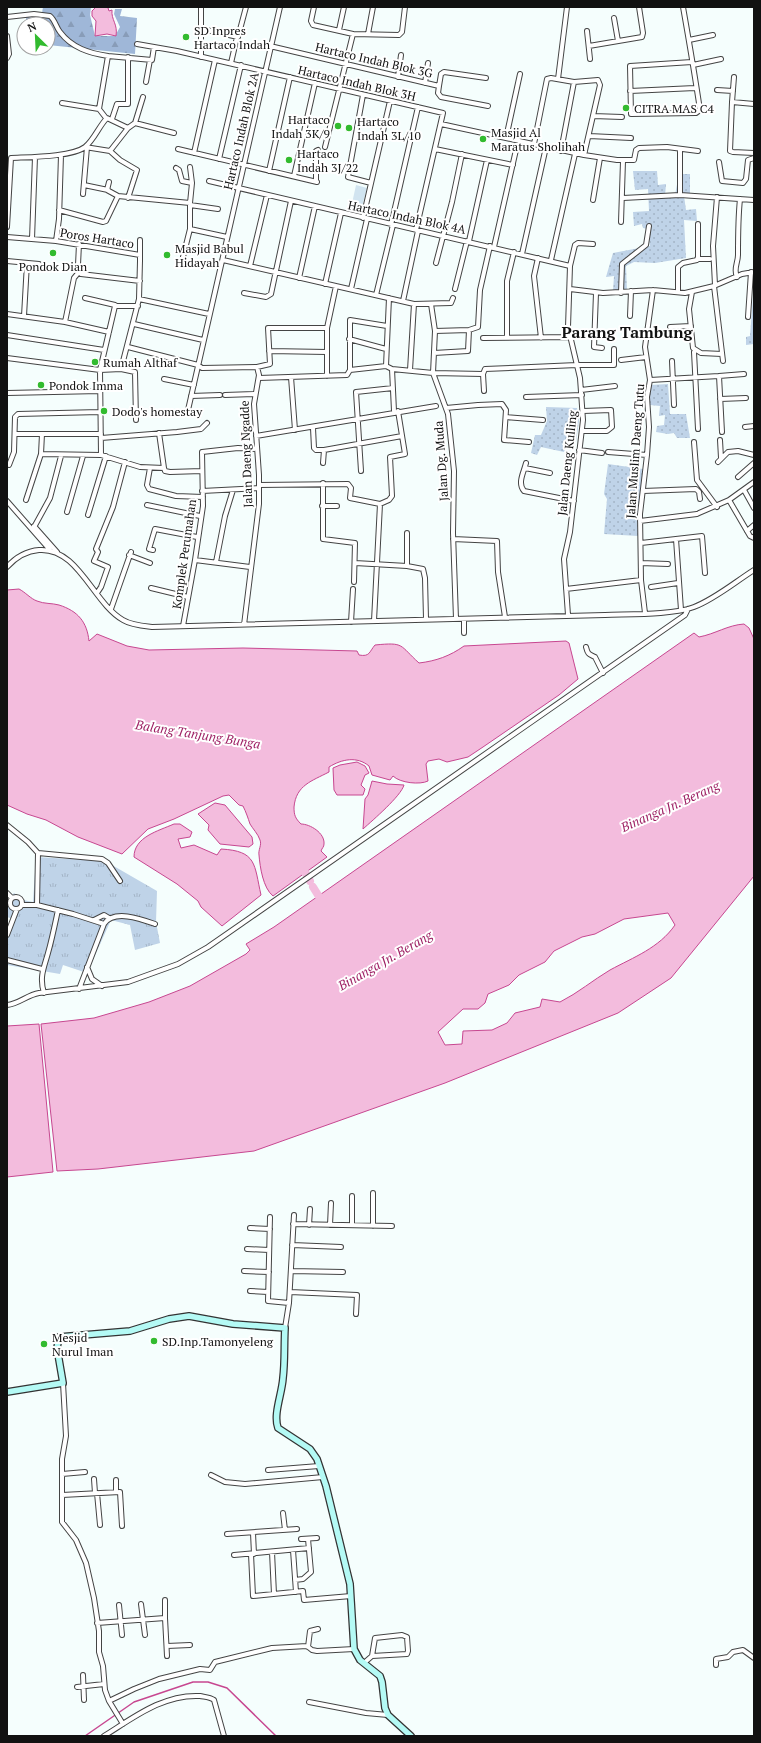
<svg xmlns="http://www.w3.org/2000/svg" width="761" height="1743" viewBox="0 0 761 1743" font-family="'PT Serif',serif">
  <defs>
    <pattern id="grass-dots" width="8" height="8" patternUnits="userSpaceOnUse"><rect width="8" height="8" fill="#bfd3e8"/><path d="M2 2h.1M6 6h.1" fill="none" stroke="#a3b4c6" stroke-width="1.8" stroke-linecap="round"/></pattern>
    <pattern id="forest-firs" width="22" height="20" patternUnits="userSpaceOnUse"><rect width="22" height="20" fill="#9fb7d8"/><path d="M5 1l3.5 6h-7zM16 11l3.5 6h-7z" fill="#889cb8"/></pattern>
    <pattern id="park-tufts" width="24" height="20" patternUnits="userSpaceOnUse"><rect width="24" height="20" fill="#bfd3e8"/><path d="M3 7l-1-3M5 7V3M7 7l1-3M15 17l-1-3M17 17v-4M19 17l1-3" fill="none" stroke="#a3b4c6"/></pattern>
  </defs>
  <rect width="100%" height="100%" fill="#f5fefd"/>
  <path fill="url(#grass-dots)" d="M633,171h24l1,14 8,-1 -1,12 10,-1 4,-21h11v21l-6,1 2,14 10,-1 1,12 -13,-1 2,38 -31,5 -21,-1 -8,4 1,25h-14l1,-15 -8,1 7,-24 37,-7 -2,-17 -5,-1 -1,-4 -8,2 -1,-14 16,-1 -1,-22 -13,1z
    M753,297l1,47 -8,1v-8l4,-1z
    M668,384l2,30h16l4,24h-13l-3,-5 -6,1 -12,-2 1,-6 7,-1 1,-10 -6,1 1,-10 -10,-1 -2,-12 2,-8z
    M546,407l31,1 2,13 -3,21 -12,-2 -2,5 5,1 -3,6 -23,-5 -4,8 -6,-2 4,-18h6l6,-14z
    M608,464l35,5 -5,47v20l-34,-2 3,-35 -3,-5z"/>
  <path fill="url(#forest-firs)" d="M43,7h48l-1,8 5,21h20l5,-9 -6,-13 1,-5h7l-2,7 17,2 -2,36 -87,-9v-21h-22v-7l16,-4z"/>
  <path fill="url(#park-tufts)" d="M36,857l69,4 52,30 -1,31 4,21 -25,7 -5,-25 -19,-5 -24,53 -24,-8 -3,9 -53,-9v-26l6,-20 -6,-2v-15l7,-9 9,7 10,2z"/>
  <path fill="#d1e4f0" d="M356,185l11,3 -6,22 -10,-2z"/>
  <path fill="#f3bcdd" stroke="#c74790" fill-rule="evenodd" d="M96,7h14l-2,1 1,3 3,-1c-1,10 6,14 4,26l-9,-2 -12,2 1,-15 -4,-5v-5z
    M19,589c6,3 12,10 18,12 7,3 15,2 22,4 19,6 28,17 30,36l8,-7 30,12 22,4 94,-2 114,3 2,4c11,2 10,-3 16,-10 30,-3 24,0 44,18 17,-2 31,-7 45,-17l102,-5 3,2 9,36 -19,16 -76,52 -15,10 -21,5 -8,-3 -11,2 -2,3 2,17c-8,4 -28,2 -35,-5l-3,4 -18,-5 -3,-9c-12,-10 -27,-7 -40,1v5c-17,9 -33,13 -35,35 0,8 1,11 7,17 9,0 24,9 23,20 0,3 -2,4 -3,7l6,6 -54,39c-10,-8 -13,-29 -14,-41 -1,-5 3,-10 1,-15 -2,-6 -7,-11 -10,-16 -2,-6 -4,-12 -7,-18l-4,-1 -10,-10 -6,1 -49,23 -26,10 -26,25 -44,-17 -32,-17 -19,-6 -20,-9v-215z
    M744,624l5,4 5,11v237l-83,102 -53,35 -173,70 -191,68 -156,18 -41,2 -16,-147 53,-6 55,-16 41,-16 56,-32 4,-4 -4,-6 28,-17 420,-294 5,4c16,-3 29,-12 45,-13zM668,913l7,12c-16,23 -41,32 -65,45 -17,10 -32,23 -50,32l-18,-3 -2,8 -25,6 -8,10 -15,7 -29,1 -1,13 -17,1 -7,-13 25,-23h15l7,-6 3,-9 21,-9 10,-10 26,-13 9,-11 28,-14 13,-3 29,-15z
    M357,762l8,4 4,7 -4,2 -4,10 4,4 -2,6h-26l-3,-5 -1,-22 7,-3z
    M372,781l15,3 17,1c-3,11 -31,35 -41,44l2,-30 3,-4z
    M215,803l10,2 27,32 1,7 -4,3 -29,-3 -12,-14 1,-5 -11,-11z
    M174,824h6l12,8 -2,5 -12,2 3,9 13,-3 23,10 4,-6c36,2 33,15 40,46l-39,31 -21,-19 -3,-6 -21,-17 -43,-27c0,-20 24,-26 40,-33z
    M39,1024l14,148 -46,5v-151z"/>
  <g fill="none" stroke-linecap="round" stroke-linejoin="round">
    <path stroke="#c74790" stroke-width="1.5" d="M85,1736l49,-34 59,-20h15l19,6 49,48"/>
    <path stroke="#f3bcdd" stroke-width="8" d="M301,865l9,16
      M313,887l10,16"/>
    <defs>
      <path id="street" d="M201,7v50
        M314,7l-3,14 2,4 40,9 46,1 3,-3 3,-25
        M683,7c6,34 12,69 17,103l-4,3 -65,1 -1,-48 62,-4
        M7,17l27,-3 16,2c5,4 6,11 10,16 12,16 29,21 48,24
        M614,18l4,23
        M202,29l36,8 8,-30
        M339,30l5,-23
        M587,31l3,28
        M368,34l5,-27
        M7,36l2,18 -2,4
        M689,40l24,-5
        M137,44l40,7 266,62 -27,117
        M270,46l169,40 2,-12 3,-2 42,6
        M589,46l53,-9 1,-4 -4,-26
        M231,63l6,-26
        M693,65l28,-6
        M398,77l3,-22
        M734,77l-2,25 22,2
        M558,79l9,-72
        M146,82l4,-22
        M425,83l3,-20
        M439,86l-1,7 3,4 47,9
        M717,90l16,1
        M630,91l65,-3
        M363,95l-15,82 23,6
        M732,102l-2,49 3,1 21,1
        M62,103l37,6 7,9
        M99,109l9,-53 44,4 2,-13
        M593,116l29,1
        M112,119l5,-15h11v-47
        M135,123l8,-26
        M441,124l143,31 33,5h17l2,-10 3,-2 28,-1 31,4
        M589,136l42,2
        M506,138l14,-64
        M534,144l13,-65 4,-1 23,4 24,-2 2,5 -16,70
        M85,147l25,4 18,-23 7,-5 39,10
        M325,147l28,-113
        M178,149l139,33
        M435,149l78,16
        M110,151l10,9 17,10 -9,28
        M561,151l13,-69
        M194,153l21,-93
        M219,159l22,-94
        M719,162l3,19 21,2 3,-4 2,-19 6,-2
        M176,168l3,2 3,11 10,2
        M269,171l21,-94
        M294,176l21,-93
        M209,181l361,85
        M316,181v-30l2,-1
        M109,182l-2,8 11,6
        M84,185l24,5
        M83,194l4,-47
        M680,195v-46
        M623,198l57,-3 74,5
        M593,200l7,-42
        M190,205l28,4
        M59,210l44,12 3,-1 12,-25 72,7 2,-20 -2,-16
        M363,218l27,-117
        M621,222l2,-61
        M391,225l27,-118
        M7,227l4,-69c17,-1 61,-1 74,-11 9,-7 14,-21 22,-29l21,10
        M190,229v-25
        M7,237l49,4 84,14v6l-1,38 -18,70 -21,1 -93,-12
        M32,239l3,-82
        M56,241l3,-22 2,-64
        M469,241l18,-81
        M79,244l-1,21 3,9 59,7
        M494,247l24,-106
        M522,254l24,-107
        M140,255v-15
        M538,258l-4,18 7,62
        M697,259h13
        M223,260l191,44 37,-1 2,-5
        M551,260l24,-106
        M7,261l32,3
        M436,263l16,-61 10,-48
        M181,265l9,-36 37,8
        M250,266l17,-71
        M737,277c-4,-8 1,-14 1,-22 0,-19 0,-37 2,-56
        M299,278l16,-72
        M325,284l16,-71
        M715,285l-2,-39 4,-49
        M714,286l9,75
        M351,289l16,-70
        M455,289l12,-48
        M570,289l33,4 50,-3 32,3 29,-7 28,-12 12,-2
        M678,292v-25l5,-4 14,-3 1,-2v-34
        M692,292l-3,17 4,39 8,5 21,1
        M244,293l22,4 5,-3 20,-93
        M596,293l-2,54 8,1
        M621,293l1,-29 24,-19 3,-19
        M376,295l17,-70
        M85,298l30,7
        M139,299l70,15
        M403,301l15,-70
        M431,304l4,27 -2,42 15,41 6,57 -1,62 3,86
        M7,314l58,8 44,10
        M24,316l3,-53
        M630,316l1,-25
        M748,317l3,-45
        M65,322l9,-44 5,-6
        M134,324l69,16
        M670,327l21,-1
        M435,331l34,-1 9,-3 2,-37 10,-44
        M7,335l97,15
        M483,338l87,-1
        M507,338v-57l7,-29
        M349,339l37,10
        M128,347l70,18 4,3 55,-1 13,-3 -2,-36h59
        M269,351l58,1
        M694,352l4,77
        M434,353l34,-2 1,-21
        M621,360l25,-3
        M672,361l2,44
        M386,366l3,-68
        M121,369l14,3 1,48
        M392,369l2,42
        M350,370l36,-4 6,3 41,4 50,1
        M410,370l4,-66
        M327,376v-48l9,-42
        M719,376l25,-2
        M291,377l4,53
        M259,378l88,-3 3,-5v-50l37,6
        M164,379l30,6
        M650,380l69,-4 3,56
        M581,390l34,-4
        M484,391l-1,-17 2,-5 92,-4h37v-16
        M7,393l93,-2
        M225,395l29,-1
        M191,396l29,-1
        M526,397l56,-2
        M720,399l26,-1
        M446,408l32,-3 24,-1 4,6 -2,30 25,2
        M188,410l92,-403
        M506,417l37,3
        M745,427l9,-1
        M313,428l1,20 2,2h8l-1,13
        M582,431h25l5,-4 -1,-17 -28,1
        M159,433l5,35
        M16,434h85
        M256,436l180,-30
        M101,438l76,-6 24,-3 6,-6
        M720,440l1,18
        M694,442l3,38 20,27
        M324,450l78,-14
        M579,450l23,3
        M608,452l39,3
        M41,454l60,1 39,12 24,1 1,3 5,1 32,-1
        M101,455l-1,-85 15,-64h23
        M718,462l10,-10 10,-1 16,4
        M526,463c-2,9 -9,20 -2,28l50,10
        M9,465l5,-13 1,-35 3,-3 82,-2
        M150,468l-3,17 2,4 27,7 27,1
        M525,468l25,5
        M361,471l-5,-79 37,-4
        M738,477l16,-14
        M323,483v56l32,4 -1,39
        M259,485l89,-1 3,4 -1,10 30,6
        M744,490l10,18
        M202,491l57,-3
        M643,491l53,-2 3,3 1,7
        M26,500l15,-46 1,-20
        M729,500l21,36 4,2
        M7,501l43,49
        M147,505l53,11
        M322,506h15
        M67,512l16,-56
        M699,513l30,-13 25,-18
        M88,515l18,-59
        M640,521l57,-7
        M34,526l23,26
        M33,529l17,-31 11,-42
        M747,531l7,-6
        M407,533v33
        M453,539l44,2 1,31 7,45
        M676,539l5,71
        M641,543l61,-7 3,37
        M153,550l-4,-1 6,-20 42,8
        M129,555l21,8
        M195,560l55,7
        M216,562l9,-46 8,-26
        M355,563l52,3 16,3 2,9 1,41
        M641,563l27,1
        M7,567c9,-10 19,-16 32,-17 39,-3 54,53 84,70 8,5 20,6 29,7l453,-12c24,-1 68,0 89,-8 21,-8 41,-25 60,-37
        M651,587l27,-4
        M151,588l37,9
        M566,589l75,-9
        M97,593l4,-6 7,-20 -14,-6 4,-9 -2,-3 17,-42 12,-45
        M111,609l20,-57
        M645,613l-4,-33 -1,-66 7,-59 2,-28 -2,-30 3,-17 -5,-33 8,-57
        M568,615l-4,-56 6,-27 13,-112 -3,-42 -12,-51 2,-61 5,-21 3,-2 15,1
        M374,621l6,-117 9,-4 3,-4 -2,-39 15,-3 -7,-43
        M351,622l2,-33
        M244,625l15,-121v-29l-5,-71 5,-29 -2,-8
        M183,626l12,-66 8,-54 -1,-54 36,-4 19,1
        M464,633v-14
        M586,647c2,8 3,7 9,10l8,16
        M7,825l21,17 10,11 -1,52 36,9 31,10 -25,65
        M38,853l64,6 6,4 12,18
        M7,893l5,5
        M10 903a6 6 0 1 1 12 0a6 6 0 1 1-12 0Z
        M22,905h15
        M94,920l10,-5 5,3
        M104,924c10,-15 37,-5 51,0
        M7,935l10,-26
        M7,960l35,9
        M87,967l5,12 10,7
        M44,993c-5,-16 0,-25 4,-40 4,-14 7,-29 10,-43
        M7,1005c12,-1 20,-10 32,-12l89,-11 50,-18 30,-17 477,-332 3,-6
        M373,1193v33
        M270,1217l-2,84 21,2
        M293,1224l99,2
        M309,1225l1,-16
        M330,1225l1,-22
        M352,1225v-29
        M250,1228l20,1
        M292,1245l49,2
        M247,1249l22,1
        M244,1271l25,1
        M291,1271l52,1
        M250,1291l18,1
        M290,1292l67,3 -1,19
        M285,1328l4,-25 5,-88
        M63,1383l3,53 -4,23v63l14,18 10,23 8,35 5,33v21l4,14 2,24 4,11 25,-12 25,-10 41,-10 10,1 5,-8 57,-14 35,-2 5,4 5,1 37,-2
        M268,1470l51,-4
        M62,1474l23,-2
        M211,1475l14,7 20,2 78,-7
        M94,1479l1,14
        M116,1480v12
        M97,1493l3,32
        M62,1495l58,-3 2,34
        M283,1513l2,17
        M253,1533l1,21
        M227,1534l70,-5
        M301,1539l16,-1
        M293,1550l3,42
        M272,1552l2,42
        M251,1554l2,42 50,-5 1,9 47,-4
        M234,1555l75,-7
        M295,1580l8,-1 8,-7 -3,-33
        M141,1604l4,31
        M119,1605l3,30
        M165,1618l2,38
        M97,1623l68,-5v-18
        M167,1646l23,-1
        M308,1647l2,-16 8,-2
        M364,1663l8,-7 35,-2 1,-3 -1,-14 -5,-2 -27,3 -3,18
        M716,1665v-6l12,-2 5,-5 10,-2 11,8
        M83,1675l1,25
        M77,1687l27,-3
        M109,1701l14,23
        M309,1702l57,11 22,2
        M104,1736c29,-18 59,-42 96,-40 5,1 10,1 14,4l10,36"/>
      <path id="secondary" d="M7,1392l56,-9 -6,-35 2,-11 71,-6 39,-12 20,-3 44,8 52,4c-1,17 0,34 -2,50 -1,16 -10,36 -5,50l32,21 7,10 9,27 24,98 4,65 6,11 20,16 2,6 3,26 3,7 23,21"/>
    </defs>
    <use href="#street" stroke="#444" stroke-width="6"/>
    <use href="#secondary" stroke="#333" stroke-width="8"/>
    <use href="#street" stroke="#fff" stroke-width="4"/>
    <use href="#secondary" stroke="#b4faf5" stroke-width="5.5"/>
  </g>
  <g fill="#32bb2f" stroke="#fff" stroke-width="1.5">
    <circle cx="186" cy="37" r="4"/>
    <circle cx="626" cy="108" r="4"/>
    <circle cx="338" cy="126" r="4"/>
    <circle cx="349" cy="128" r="4"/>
    <circle cx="483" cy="139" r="4"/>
    <circle cx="289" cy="160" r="4"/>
    <circle cx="53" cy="253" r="4"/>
    <circle cx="167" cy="255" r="4"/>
    <circle cx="95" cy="362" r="4"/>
    <circle cx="41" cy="385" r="4"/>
    <circle cx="104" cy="411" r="4"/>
    <circle cx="154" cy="1341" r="4"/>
    <circle cx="44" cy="1344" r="4"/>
  </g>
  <g text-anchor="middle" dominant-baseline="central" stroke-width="4" stroke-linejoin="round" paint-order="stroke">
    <g font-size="12" fill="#111" stroke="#fff" text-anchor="start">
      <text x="194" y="30">SD Inpres<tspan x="194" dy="14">Hartaco Indah</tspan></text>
      <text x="634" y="108">CITRA MAS C4</text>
      <text x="330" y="119" text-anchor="end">Hartaco<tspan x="330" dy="14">Indah 3K/9</tspan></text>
      <text x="357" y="121">Hartaco<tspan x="357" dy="14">Indah 3L/10</tspan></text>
      <text x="491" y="132">Masjid Al<tspan x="491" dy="14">Maratus Sholihah</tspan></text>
      <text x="297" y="153">Hartaco<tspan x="297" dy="14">Indah 3J/22</tspan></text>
      <text x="175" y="248">Masjid Babul<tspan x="175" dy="14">Hidayah</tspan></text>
      <text x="53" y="266" text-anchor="middle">Pondok Dian</text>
      <text x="103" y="362">Rumah Althaf</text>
      <text x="49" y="385">Pondok Imma</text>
      <text x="112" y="411">Dodo's homestay</text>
      <text x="52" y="1337">Mesjid<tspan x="52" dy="14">Nurul Iman</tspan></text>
      <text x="162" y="1341">SD.Inp.Tamonyeleng</text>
    </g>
    <g font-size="12" fill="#111" stroke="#fff">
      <text transform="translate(374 60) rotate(13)">Hartaco Indah Blok 3G</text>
      <text transform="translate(357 83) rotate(13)">Hartaco Indah Blok 3H</text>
      <text transform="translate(241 131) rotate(-77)">Hartaco Indah Blok 2A</text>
      <text transform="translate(407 217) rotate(12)">Hartaco Indah Blok 4A</text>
      <text transform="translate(97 238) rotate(9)">Poros Hartaco</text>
      <text transform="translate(635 451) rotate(-86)">Jalan Muslim Daeng Tutu</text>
      <text transform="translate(246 454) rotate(-92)">Jalan Daeng Ngadde</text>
      <text transform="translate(441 461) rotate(-94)">Jalan Dg. Muda</text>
      <text transform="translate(567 463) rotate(-84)">Jalan Daeng Kulling</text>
      <text transform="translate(184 554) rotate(-82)">Komplek Perumahan</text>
    </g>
    <g font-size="13" font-style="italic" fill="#9d1f63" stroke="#fff">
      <text transform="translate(198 734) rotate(9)">Balang Tanjung Bunga</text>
      <text transform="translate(670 806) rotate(-24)">Binanga Jn. Berang</text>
      <text transform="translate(385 960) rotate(-30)">Binanga Jn. Berang</text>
    </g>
    <g font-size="16" font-weight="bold" fill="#111" stroke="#fff">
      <text x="627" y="332">Parang Tambung</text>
    </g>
  </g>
  <rect width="761" height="1743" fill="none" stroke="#111111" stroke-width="16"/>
  <g transform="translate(36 36) rotate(336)"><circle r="19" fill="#ffffff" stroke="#a0a0a0"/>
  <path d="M0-3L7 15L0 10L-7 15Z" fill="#32bb2f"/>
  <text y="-6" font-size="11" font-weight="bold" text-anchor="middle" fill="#111111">N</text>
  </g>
</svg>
